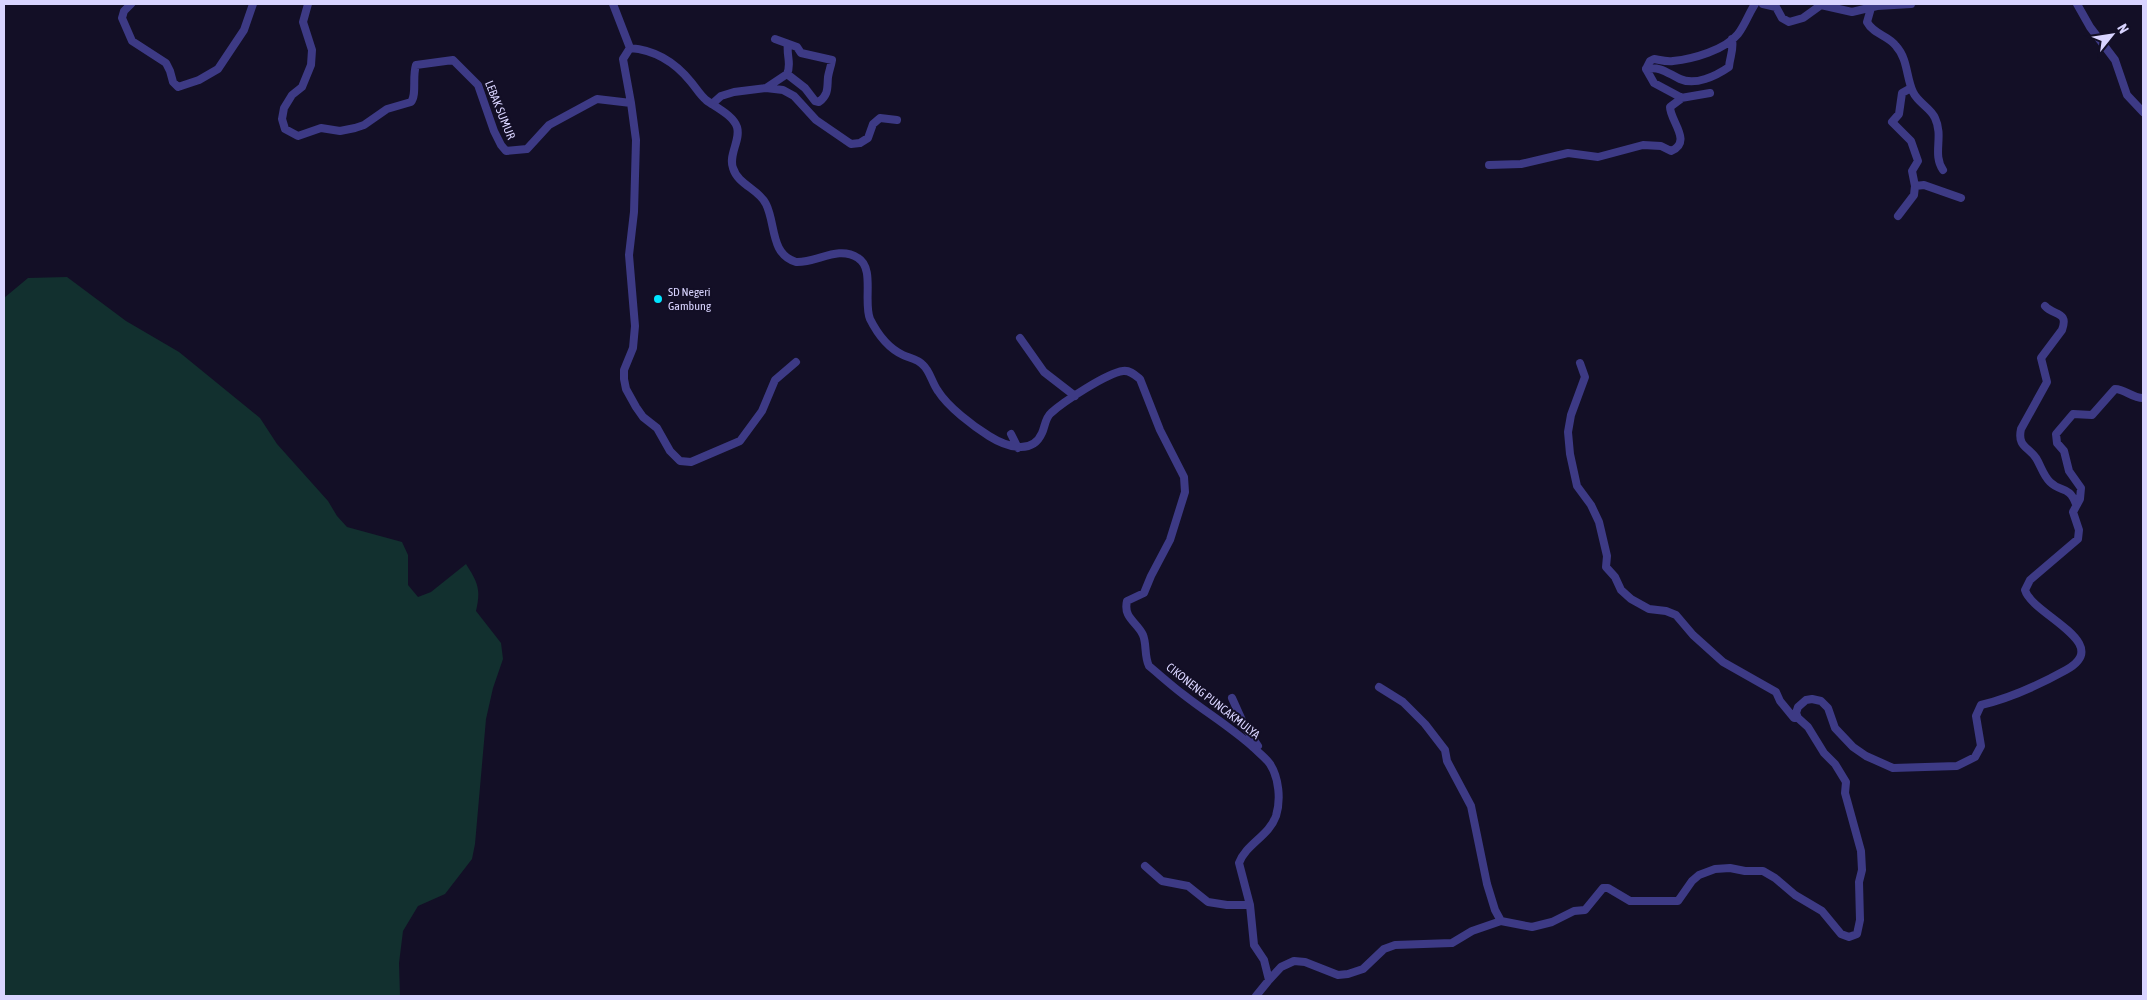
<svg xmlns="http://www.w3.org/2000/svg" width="2147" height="1000" viewBox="0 0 2147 1000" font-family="'Asap Condensed',sans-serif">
  <rect width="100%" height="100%" fill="#130f26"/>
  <path fill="#12302f" d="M67,277l59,44 53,31 81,66 17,26 51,57 9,15 10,11 55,15 6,13v30l10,12 13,-5 35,-28c12,19 15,25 10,47l25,32 2,16 -10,29 -7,31 -11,125 -3,15 -27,35 -27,12 -15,25 -4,32 1,33h-396v-698l24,-20z"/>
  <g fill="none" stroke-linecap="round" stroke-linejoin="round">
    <path stroke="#3d3a85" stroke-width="8" d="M131,4l-7,7 -2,7 10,23 34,22 4,8 3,11 5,5 21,-7 19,-11 26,-39 9,-26
      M308,4l-5,18 9,28 -1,15 -9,22 -10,8 -8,13 -2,11 3,10 13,7 23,-8 19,3 15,-3 9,-3 23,-16 24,-7c6,-7 1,-25 5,-37l37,-5 25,25 16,46 7,14 5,6 21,-2 22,-24 48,-26 34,4 -8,-44 7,-11
      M613,4l17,44
      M1763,4l13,3 6,11 7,4 14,-4 18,-13 31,7 25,-6 34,-2
      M2077,4l13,23 25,33 12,35 16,17
      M1871,8l-4,14c7,13 21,13 29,24 12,13 10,31 17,46 5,11 18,16 22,26 9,19 -3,36 8,52
      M630,48c26,2 45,14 61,34 5,6 9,13 15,18 9,7 27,15 31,27 4,13 -9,28 -4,41 5,17 26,21 33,36 10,20 4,50 30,58 21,1 42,-17 62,-4 17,10 5,44 12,61 7,14 18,29 33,36 6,3 15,4 20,10 7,6 9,18 15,26 10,16 35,35 51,45 16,10 43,20 53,-3 3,-6 3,-15 9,-20 12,-11 56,-40 72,-42 7,-1 12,4 17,8l20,51 24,47 1,15 -15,48 -19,36 -7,17 -17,8c-4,17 10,21 16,34 4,10 1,21 6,31 12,10 23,20 35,29 23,18 48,33 70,53 5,5 12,10 16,16 9,14 11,36 6,52 -7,20 -30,28 -37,47l11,42 4,40 10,15 5,20 -13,16
      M1646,69c15,-3 21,4 34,10 15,7 36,-3 49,-12 1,-11 5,-17 3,-28
      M787,74c5,-10 -1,-19 1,-30
      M766,88l21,-14 18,14 10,13 4,1c10,-8 8,-14 9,-25 1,-6 3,-11 4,-17l-31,-7 -4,-6 -22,-8
      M1911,88l-9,5 -3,21 -7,8 19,19 7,20 -6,10 3,15 9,-1 37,13
      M1681,98l29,-5
      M631,103l5,37 -2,72 -5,43 6,71 -2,22 -9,22v9l2,10 10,18 7,10 14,11 13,23 10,10 11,1 49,-21 22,-30 13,-31 21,-18
      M712,104l9,-8 13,-4 32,-4 17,2 11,6 22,24 35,24 9,-1 8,-5 5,-14 7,-6 17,2
      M1489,165l32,-1 47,-11 30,4 45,-12 18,1 10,5c22,-9 -1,-30 -1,-44l12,-9 -28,-15 -8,-14 4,-8 4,-2c6,1 13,3 19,2 20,-2 52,-11 65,-27 7,-9 11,-21 17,-30
      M1898,216l16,-21 1,-9
      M2045,306c9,10 24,5 17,24l-21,28 6,24 -26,47c-4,18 8,18 15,29 5,8 7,17 14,24 11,11 19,3 26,22
      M1020,338l24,34 31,24
      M1580,363l5,14 -14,38 -3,17 2,22 7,32 14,19 8,17 8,34 -1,11 9,10 6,13 10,9 18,10 17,2 10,4 17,20 30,27 53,30 4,9 14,17h4
      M1011,434l7,14
      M1379,687l24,15 22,22 20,26 2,11 24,45 16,78 8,26 6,11
      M1232,698l13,29 13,19
      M1145,866l17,15 26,5 20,16 19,3h23
      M1269,980l12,-13 13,-6 11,1 33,13 10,-1 15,-5 21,-20 11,-4 57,-2 20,-12 29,-10 31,6 20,-5 22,-11 11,-1 18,-22h5l22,13h48l14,-20 7,-6 16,-6 15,-1 15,3h18l12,7 20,17 27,16 19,23 8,3 8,-3 3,-14 -1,-38 3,-12 -1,-19 -16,-58 1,-11 -11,-18 -11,-11 -16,-26 -10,-9 -2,-5 2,-6 8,-7 6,-1 9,2 7,7 7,20 18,19 13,9 27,12 64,-2 18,-9 6,-11 -5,-30 5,-11c30,-7 58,-20 85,-35 49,-27 -34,-55 -41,-80l5,-10 48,-41 1,-9 -6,-18 7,-13 1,-11 -12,-17 -5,-20 -7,-8 -1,-9 17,-20 19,1 23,-26c10,0 17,9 28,9"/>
  </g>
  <circle fill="#00e5ff" stroke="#130f26" stroke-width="2" cx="658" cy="299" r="5"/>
  <g text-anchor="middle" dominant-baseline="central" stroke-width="4" stroke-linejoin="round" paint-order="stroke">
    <g font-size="12" fill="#d9d4ff" stroke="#130f26">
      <text transform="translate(500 110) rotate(68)">LEBAK SUMUR</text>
      <text transform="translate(1213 701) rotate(38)">CIKONENG PUNCAKMULYA</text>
    </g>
    <g font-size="12" fill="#d9d4ff" stroke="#130f26" text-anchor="start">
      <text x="668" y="292">SD Negeri<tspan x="668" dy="14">Gambung</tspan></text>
    </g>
  </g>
  <rect width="2147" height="1000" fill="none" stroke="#d9d4ff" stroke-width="10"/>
  <g transform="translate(2112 35) rotate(60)" stroke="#130f26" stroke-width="4" paint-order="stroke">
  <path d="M0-4L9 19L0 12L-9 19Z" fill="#d9d4ff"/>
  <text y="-8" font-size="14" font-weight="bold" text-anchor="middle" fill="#d9d4ff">N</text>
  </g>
</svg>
